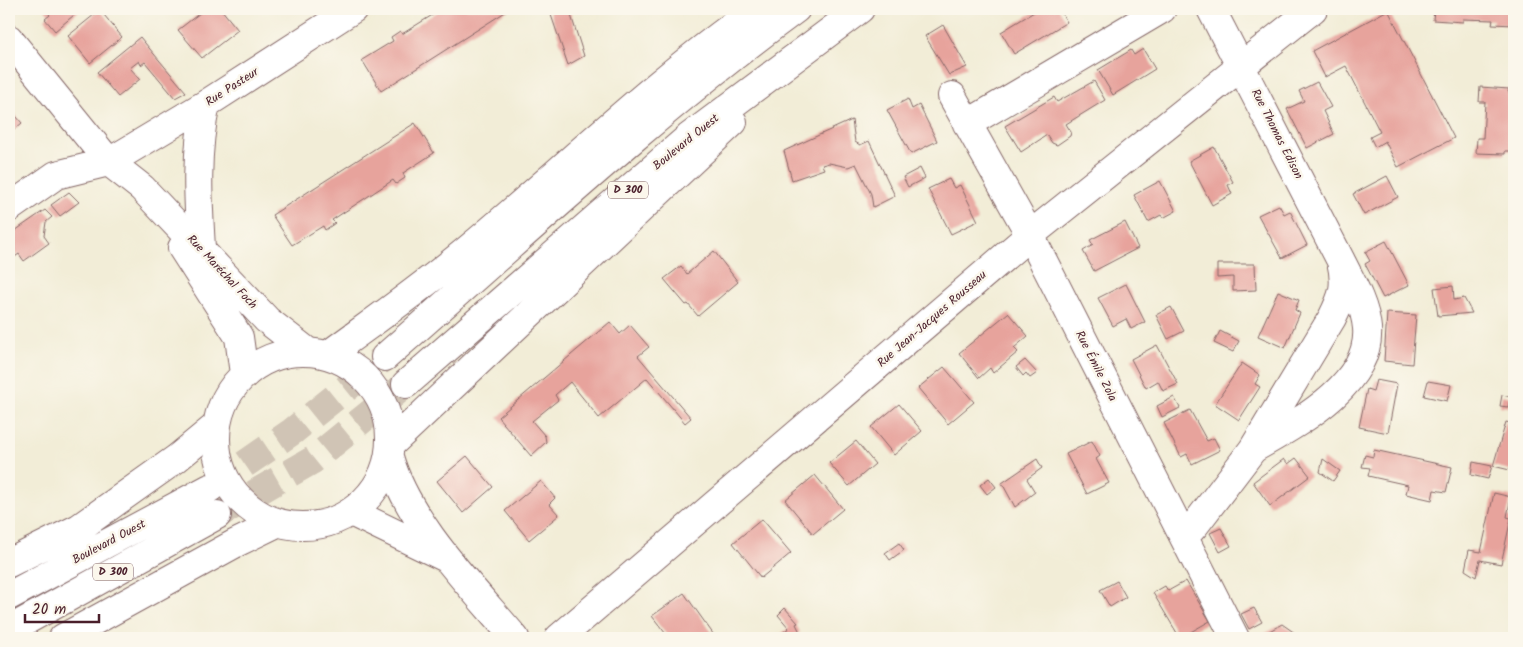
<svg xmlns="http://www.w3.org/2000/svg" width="1523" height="647" viewBox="0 0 1523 647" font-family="Kalam,sans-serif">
  <rect width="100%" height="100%" fill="#fbf7ec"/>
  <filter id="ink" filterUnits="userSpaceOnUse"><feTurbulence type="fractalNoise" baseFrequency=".02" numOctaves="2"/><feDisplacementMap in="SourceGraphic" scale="10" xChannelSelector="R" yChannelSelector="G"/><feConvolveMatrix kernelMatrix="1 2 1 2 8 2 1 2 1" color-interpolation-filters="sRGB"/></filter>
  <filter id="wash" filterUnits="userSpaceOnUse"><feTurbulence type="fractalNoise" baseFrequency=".0096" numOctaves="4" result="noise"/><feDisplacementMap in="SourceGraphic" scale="20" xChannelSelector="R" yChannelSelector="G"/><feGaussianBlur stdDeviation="1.12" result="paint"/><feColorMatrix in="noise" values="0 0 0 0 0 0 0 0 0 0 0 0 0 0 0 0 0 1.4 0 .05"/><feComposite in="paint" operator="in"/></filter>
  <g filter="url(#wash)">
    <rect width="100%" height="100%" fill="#f2edd7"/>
    <g id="blocks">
      <path fill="#e7a39c" d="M45,9h34l1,1 -25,21 -10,-12 5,-4z
        M205,9h16l17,21 -36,28 -24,-28z
        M442,9h68l-129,82 -19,-31 31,-19 -2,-4 9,-6 2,3z
        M549,9h20l15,47 -16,9z
        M1039,9h20l8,13 -53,32 -13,-22z
        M1434,9h80v16l-22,-1 1,-4 -30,-1v3l-30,-2z
        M100,10l22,27 -32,26 -22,-27z
        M1388,10l66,128 -56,29 -13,-26 -10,6 -5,-10 10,-5 -34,-66 -21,11 -13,-26z
        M943,25l24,42 -18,8 -24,-39z
        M140,37l14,17 32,38 -11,6 -30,-36 -4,3 -2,-4 -9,7 10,11 -22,18 -21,-25z
        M1143,49l12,20 -42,26 -15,-25 33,-20 3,5z
        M1094,81l11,19 -39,24 5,8 -1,4 -13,9 -5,-2 -5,-8 -26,17 -16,-26 49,-29 3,5z
        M1317,82l14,25 -8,4 11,23 -27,14 -20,-39 17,-8 -5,-10z
        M1480,87l29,2 -1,3h6v59h-9v3l-29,-1 1,-15h6l2,-36h-6z
        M908,99l4,10 7,-4 18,36 -26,13 -24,-44z
        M9,108l13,15 -13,11z
        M852,120l3,22 5,3 9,-4 26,55 -22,11 -2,-13 -15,-30 -8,3 -19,-4 -7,2 2,4 -32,11 -8,-29z
        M415,123l19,30 -31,20 2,5 -9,6 -3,-4 -61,40 3,3 -10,7 -2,-4 -31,19 -20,-30z
        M1214,147l19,35 -5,3 4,9 -20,11 -23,-44z
        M920,168l5,10 -17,9 -5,-10z
        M1387,176l11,21 -34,18 -11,-21z
        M949,179l5,9 6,-3 18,36 -27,13 -23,-45z
        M1160,181l16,30 -13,7 -2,-3 -13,7 -14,-27z
        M69,192l10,10 -19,14 -9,-11z
        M1279,205l5,9 6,-3 17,34 -25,13 -24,-43z
        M45,210l7,7 -6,5 -2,14 5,7 -25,18 -5,-7 -10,7v-26z
        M1125,222l13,26 -44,23 -11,-20 10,-6 -3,-5z
        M1386,241l23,44 -26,13 -18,-34 5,-3 -5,-9z
        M714,251l24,31 -40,34 -10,-12 -2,1 -22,-26 17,-13 6,8z
        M1217,264h38l1,26 -23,1v-14l-16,1z
        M1126,284l19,38 -14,7 -5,-10 -13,7 -15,-28z
        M1453,286l1,14 10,-2 8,15 -34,3 -4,-28z
        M1278,291l21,9 -4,10 5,3 -15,35 -27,-12z
        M1171,307l13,24 -16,8 -12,-24z
        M1008,313l20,23 -14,12 4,4 -25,21 -3,-5 -11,10 -20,-25z
        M1387,313l29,2 -4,49 -28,-3z
        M610,322l10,12 10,-9 19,22 -11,9 53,62 -6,5 -38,-45 -48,40 -29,-36 -15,13 3,5 -26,21 13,15 1,6 -15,14 -33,-39z
        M1220,331l19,10 -6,11 -19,-9z
        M1157,345l21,39 -15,7 -5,-10 -12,7 -15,-29z
        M1025,360l12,13 -7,5 -4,-5 -3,3 -7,-9z
        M1242,363l18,12 -5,9 5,3 -21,33 -24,-16z
        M944,367l30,35 -26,22 -30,-36z
        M1376,380l21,4 -9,49 -29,-6 8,-38 6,2z
        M1428,381l23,4 -4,16 -23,-5z
        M1502,395l9,2 -3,10 -8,-1z
        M1174,397l6,11 -18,9 -5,-11z
        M899,404l23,27 -28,24 -23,-28z
        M1190,410l17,31 7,-3 6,12 -28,14 -5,-10 -6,3 -17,-34z
        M1506,422l8,2v47l-21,-5z
        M856,441l19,23 -26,22 -20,-23z
        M1092,441l8,15 -4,3 13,24 -22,11 -21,-40z
        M1374,450l78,17 -6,25 -12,-2 -2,10 -26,-6 2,-9 -40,-9 2,-8 -8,-1 3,-12 8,2z
        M467,456l26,31 -30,26 -26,-32z
        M1296,458l14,18 -40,30 -17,-24 31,-23 4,5z
        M1037,459l5,9 -15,11 8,13 -20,15 -13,-24z
        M1323,459l17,12 -7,10 -13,-9z
        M1473,462l19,4 -4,13 -17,-4z
        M815,475l28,34 -30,25 -28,-34z
        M989,478l7,9 -9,7 -7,-9z
        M541,481l14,17 -6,6 10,11 -30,25 -24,-29z
        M1494,493l17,4 -4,20 4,1 -10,46 -21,-4 -4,17 -11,-7 4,-20 12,2z
        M762,519l29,34 -30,25 -28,-35z
        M1221,528l10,18 -11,6 -10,-19z
        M899,543l5,7 -14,10 -5,-7z
        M1117,581l9,16 -16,10 -10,-17z
        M1186,581l24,40 -30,17 -27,-45 12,-7 3,5z
        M684,593l32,45h-47l-17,-22z
        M785,608l13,15 -2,1 4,8 -10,6h-15l14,-10 -11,-13z
        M1254,608l8,14 -13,7 -8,-15z
        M1282,624l20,14h-45z"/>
    </g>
  </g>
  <g filter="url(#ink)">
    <use href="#blocks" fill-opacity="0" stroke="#856767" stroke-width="1"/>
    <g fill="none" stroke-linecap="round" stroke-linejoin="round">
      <path stroke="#d0c4b5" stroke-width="28" stroke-dasharray="28 14" stroke-linecap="butt" d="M210,488l83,-57 92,-74
        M217,515l96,-55 93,-76"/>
      <defs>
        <path id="minor" d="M1211,9l130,252c10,20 24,44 26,67 5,57 -73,97 -114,121l79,-131c11,-22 15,-32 9,-57
          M952,96l78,139 205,403
          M967,124l195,-115
          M9,208l47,-33 53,-13 97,-58 147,-95
          M201,248c-3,-49 -6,-96 5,-144
          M1184,537l11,-12 58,-76
          M559,638l471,-403 283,-226"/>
        <path id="major" d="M9,39l100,123 33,26 125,132 40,31
          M182,248l57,89 5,37
          M216 439a87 87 0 1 1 174 0a87 87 0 1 1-174 0Z
          M328,355c49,-36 99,-71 145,-110 94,-79 182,-165 283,-236
          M385,357c135,-118 267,-242 411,-348
          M406,384l283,-247 171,-128
          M390,445l343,-323
          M389,457c19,66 82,129 126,181
          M351,512l95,46
          M9,563l70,-35 97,-69 40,-33
          M9,596l201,-108
          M9,630l208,-115
          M63,638l173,-95 41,-20"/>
      </defs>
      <use href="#minor" stroke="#856767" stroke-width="30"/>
      <use href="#major" stroke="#856767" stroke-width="30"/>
      <use href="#minor" stroke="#fff" stroke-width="28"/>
      <use href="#major" stroke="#fff" stroke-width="28"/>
    </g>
  </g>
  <g text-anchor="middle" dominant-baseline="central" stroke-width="5" stroke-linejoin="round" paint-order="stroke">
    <g fill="#fbf7ec" stroke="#7f6065" stroke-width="1">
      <rect x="608" y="181.5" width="40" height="17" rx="4"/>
      <rect x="93" y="563.5" width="40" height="17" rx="4"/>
    </g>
    <g font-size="11" font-weight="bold" fill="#4a1f2b">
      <text x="628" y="190">D 300</text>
      <text x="113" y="572">D 300</text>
    </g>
    <g font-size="12" fill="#4a1f2b" stroke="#fbf7ec">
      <text transform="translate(232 87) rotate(-33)">Rue Pasteur</text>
      <text transform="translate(1277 134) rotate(63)">Rue Thomas Edison</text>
      <text transform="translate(686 142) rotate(-39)">Boulevard Ouest</text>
      <text transform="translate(222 272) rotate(47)">Rue Maréchal Foch</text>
      <text transform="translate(932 319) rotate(-41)">Rue Jean-Jacques Rousseau</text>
      <text transform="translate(1096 366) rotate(63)">Rue Émile Zola</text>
      <text transform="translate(109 542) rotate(-28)">Boulevard Ouest</text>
    </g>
  </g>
  <rect width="1523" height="647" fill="none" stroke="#fbf7ec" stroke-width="30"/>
  <path d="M25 614v8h74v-8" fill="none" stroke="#4a1f2b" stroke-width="2.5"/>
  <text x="32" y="614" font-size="15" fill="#4a1f2b" stroke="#fbf7ec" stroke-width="4" paint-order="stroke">20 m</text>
</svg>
